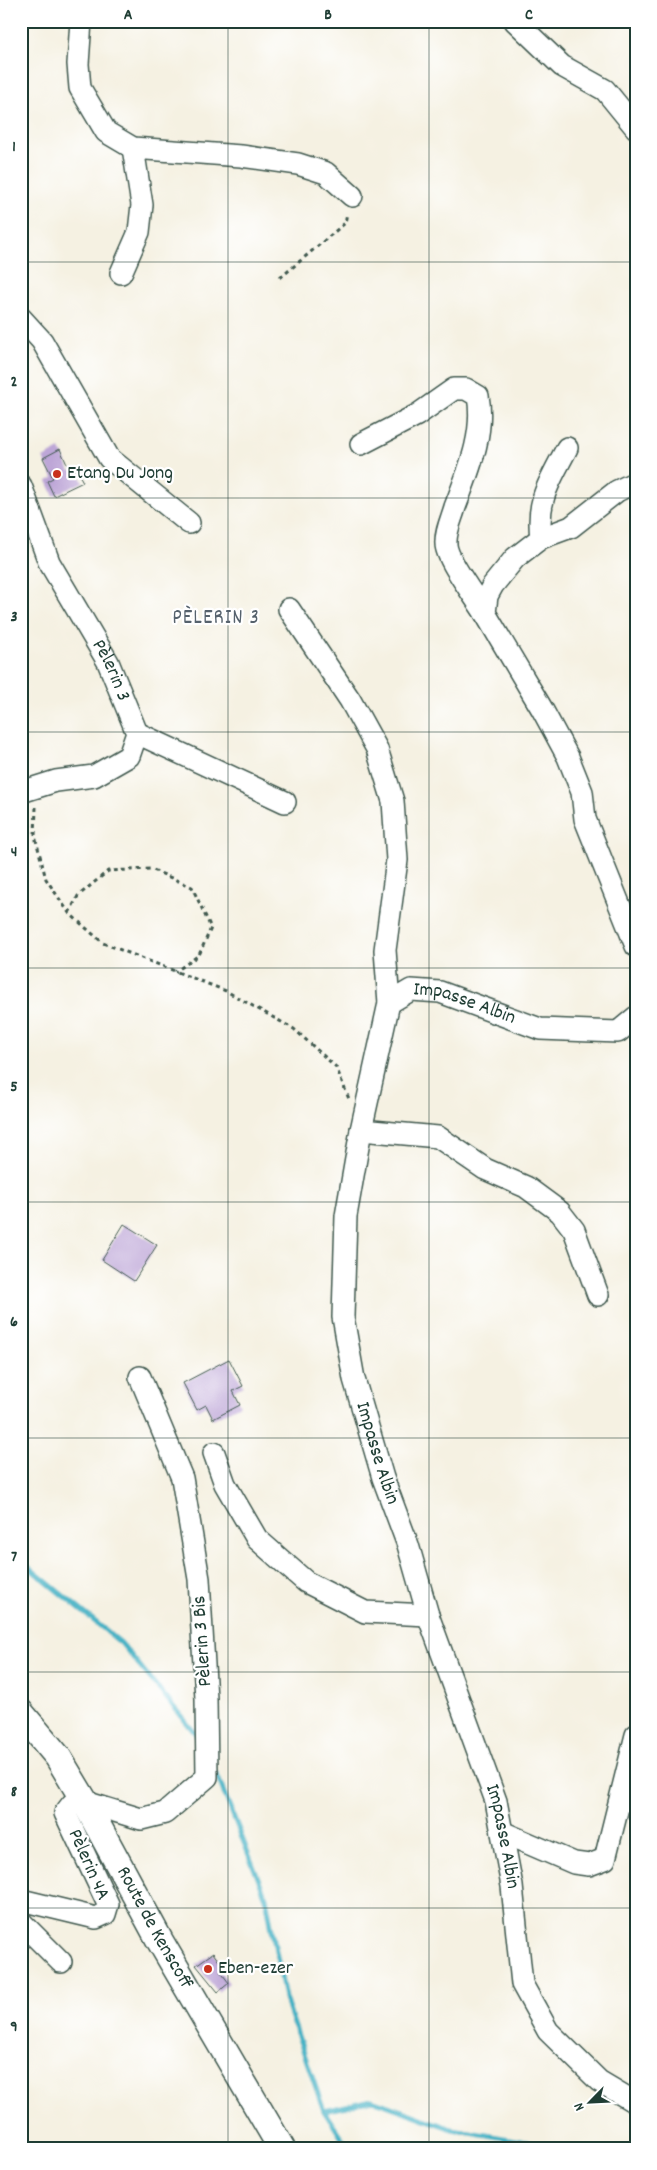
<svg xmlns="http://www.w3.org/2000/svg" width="657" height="2170" viewBox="0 0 657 2170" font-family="Dekko,sans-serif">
  <rect width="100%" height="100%" fill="#fff"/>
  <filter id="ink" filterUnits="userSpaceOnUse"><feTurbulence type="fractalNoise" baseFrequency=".02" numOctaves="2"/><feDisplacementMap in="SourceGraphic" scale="10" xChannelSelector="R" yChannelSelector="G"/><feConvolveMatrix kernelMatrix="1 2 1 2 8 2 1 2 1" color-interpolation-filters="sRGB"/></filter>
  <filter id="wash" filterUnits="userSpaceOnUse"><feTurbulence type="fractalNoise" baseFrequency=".0096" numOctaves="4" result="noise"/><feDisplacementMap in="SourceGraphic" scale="20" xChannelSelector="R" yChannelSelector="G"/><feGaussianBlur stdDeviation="1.12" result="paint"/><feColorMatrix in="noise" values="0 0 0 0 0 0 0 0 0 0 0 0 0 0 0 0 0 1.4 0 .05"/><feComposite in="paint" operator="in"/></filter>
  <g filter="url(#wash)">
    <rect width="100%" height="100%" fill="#f5f1e2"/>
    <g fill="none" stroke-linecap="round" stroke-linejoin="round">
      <path stroke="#47b2c5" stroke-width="5" d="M21,1561l100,82 79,96
        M217,1775l49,123 19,100 39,113 25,38
        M324,2111l48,-11 80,29 116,20"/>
    </g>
    <g id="blocks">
      <path fill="#bda6d7" d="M60,449l10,22 6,-2 7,13 -29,14 -7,-15 6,-3 -10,-20z
        M124,1224l33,21 -23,36 -32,-21z
        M229,1359l14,27 -10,5 7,14 -27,14 -7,-14 -9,5 -14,-27z
        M213,1953l11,15 -4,3 9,12 -11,9 -22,-27z"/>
    </g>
  </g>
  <g filter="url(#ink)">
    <use href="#blocks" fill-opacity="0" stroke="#3f584e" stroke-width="1"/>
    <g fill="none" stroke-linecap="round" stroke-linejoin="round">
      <defs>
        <g id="minor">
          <path d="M81,21l-3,43 2,24 26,44 27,16 108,8 57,8 28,9 26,23"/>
          <path d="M515,21l47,45 43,24 31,38"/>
          <path d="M121,273l18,-41 3,-27 -9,-57"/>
          <path d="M21,318l21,23 67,117 80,65"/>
          <path d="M361,444l56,-29 37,-26h12l12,7c7,38 -10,76 -23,111 -3,11 -10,25 -9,37 0,15 30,54 39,69"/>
          <path d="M636,482l-19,9 -46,36 -30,11 -26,20 -22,27 -6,11 -2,17 57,96 26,48 14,35 3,27 51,127"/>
          <path id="s1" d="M21,486l28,76 59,100 29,71 -8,23 -35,20 -38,5 -35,11"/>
          <path d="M541,538c-5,-39 9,-57 26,-90"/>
          <path id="s2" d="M289,609l61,91 27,49 16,52 4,59 -12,90 4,53 -28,127 -15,86 -3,101 11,62 29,99 25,67 20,70 68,186 16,85 10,98 26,47 51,50 37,22"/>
          <path d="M137,733l148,69"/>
          <path id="s3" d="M389,1003l22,-13 29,2 100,37 78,3 18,-15"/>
          <path d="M361,1130l77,7 47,32 41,18 34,25 14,18 24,65"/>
          <path d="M214,1453l11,31 32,55 49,43 59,30 63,3"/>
          <path d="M502,1832l72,31 15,2 16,-6 31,-124"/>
          <path d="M21,1900l75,18 9,-4 3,-10 -43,-91 7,-9 13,-2 56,17 24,-6 42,-36 -1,-78 -7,-120 -17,-101 -42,-101"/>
          <path d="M21,1922l40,40"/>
        </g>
        <g id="major">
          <path id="s4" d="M21,1713l37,44 27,45 75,139 122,208"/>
        </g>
      </defs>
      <use href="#minor" stroke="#3f584e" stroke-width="24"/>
      <use href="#major" stroke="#3f584e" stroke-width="29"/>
      <path stroke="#3f584e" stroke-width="3" stroke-dasharray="4 4" stroke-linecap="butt" d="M280,278l65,-55 2,-10
        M36,807l-1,29 11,43 23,34 34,30 123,48 68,38 42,38 13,32
        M69,913l9,-17 30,-25 43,-2 41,18 19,41 -12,27 -24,17"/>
      <use href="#minor" stroke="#fff" stroke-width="21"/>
      <use href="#major" stroke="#fff" stroke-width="26"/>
    </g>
  </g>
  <path fill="none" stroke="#1f3d34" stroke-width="1" stroke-opacity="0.55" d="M228,21v2128M429,21v2128M21,262h615M21,498h615M21,732h615M21,968h615M21,1202h615M21,1438h615M21,1672h615M21,1908h615"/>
  <g fill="#c8321e" stroke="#fff" stroke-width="2">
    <circle cx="57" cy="474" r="5"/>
    <circle cx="208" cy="1969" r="5"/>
  </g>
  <g text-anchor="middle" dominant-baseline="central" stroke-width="4.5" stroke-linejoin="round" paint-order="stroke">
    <g font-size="20" fill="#1f3d34" stroke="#fff" text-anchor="start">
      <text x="67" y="474">Etang Du Jong</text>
      <text x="218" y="1969">Eben-ezer</text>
    </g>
    <g font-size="20" fill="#1f3d34" stroke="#fff">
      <text stroke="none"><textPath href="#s1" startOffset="206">Pèlerin 3</textPath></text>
      <text stroke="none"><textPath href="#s3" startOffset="81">Impasse Albin</textPath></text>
      <text stroke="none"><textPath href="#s2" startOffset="882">Impasse Albin</textPath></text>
      <text transform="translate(203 1641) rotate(-94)">Pèlerin 3 Bis</text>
      <text stroke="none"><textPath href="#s2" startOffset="1286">Impasse Albin</textPath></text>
      <text transform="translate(88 1865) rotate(66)">Pèlerin 4A</text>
      <text stroke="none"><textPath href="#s4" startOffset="254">Route de Kenscoff</textPath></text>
    </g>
    <g font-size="21" letter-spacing="1" fill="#56626d" stroke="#fff">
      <text x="216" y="619">PÈLERIN 3</text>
    </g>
  </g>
  <rect width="657" height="2170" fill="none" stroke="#fff" stroke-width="55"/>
  <g transform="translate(590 2102) rotate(246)" stroke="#ffffff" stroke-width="4" paint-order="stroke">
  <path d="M0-4L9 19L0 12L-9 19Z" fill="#1f3d34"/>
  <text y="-8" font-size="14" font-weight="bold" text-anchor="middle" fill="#1f3d34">N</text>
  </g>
  <rect x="28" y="28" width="602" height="2114" fill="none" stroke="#1f3d34" stroke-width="2"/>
  <g font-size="16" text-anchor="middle" font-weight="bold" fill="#1f3d34">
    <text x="128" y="19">A</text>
    <text x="328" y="19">B</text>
    <text x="529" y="19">C</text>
    <text x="14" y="151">1</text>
    <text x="14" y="386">2</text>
    <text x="14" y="621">3</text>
    <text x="14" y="856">4</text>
    <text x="14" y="1091">5</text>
    <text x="14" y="1326">6</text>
    <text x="14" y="1561">7</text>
    <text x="14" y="1796">8</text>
    <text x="14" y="2031">9</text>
  </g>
</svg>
